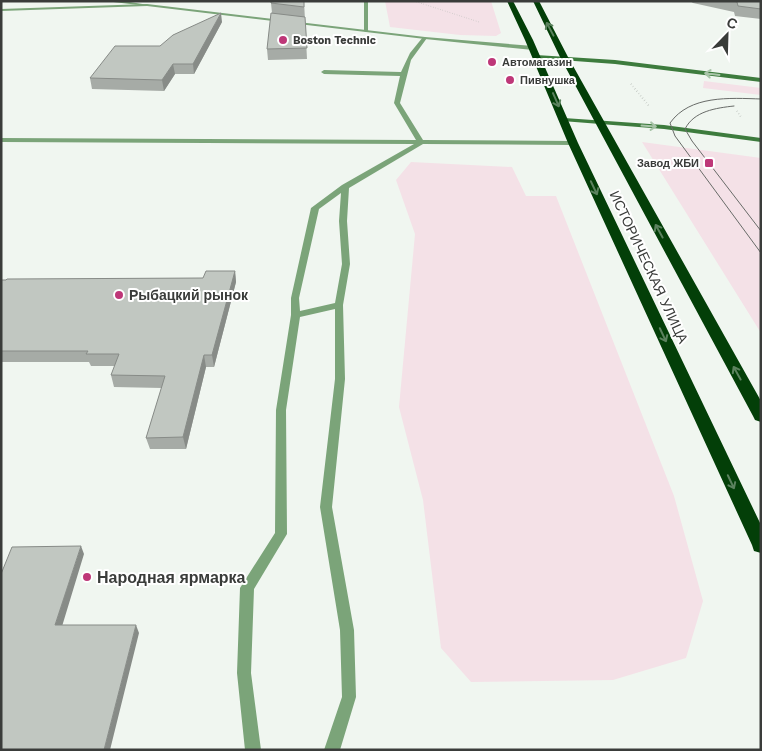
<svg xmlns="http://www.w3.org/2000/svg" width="762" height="751" viewBox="0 0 762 751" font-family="'Work Sans',sans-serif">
  <rect width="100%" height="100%" fill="#f0f6f0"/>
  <path fill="#f4e1e7" d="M385,1h106l10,32 -5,3 -36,-1 -70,-8z
    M704,81l57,7v7l-58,-7z
    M642,142l119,16v175z
    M411,162l101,5 14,29h30l118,300 29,105 -17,57 -73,22 -142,2 -30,-34 -18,-148 -24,-93 16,-173 -19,-54z"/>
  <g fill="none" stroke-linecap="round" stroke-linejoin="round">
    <path stroke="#b5bab5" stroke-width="1" stroke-dasharray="0.5 2" stroke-linecap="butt" d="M414,1l65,21"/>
    <path stroke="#b5bab5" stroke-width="2" stroke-dasharray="0.5 2.5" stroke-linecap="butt" d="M631,84l18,22
      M737,111l4,6"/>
    <path fill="#7ba479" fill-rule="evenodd" d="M105,1h18l26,4 -2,1z
      M364,1h4v30l-2,1 -2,-1z
      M423,37l4,1 -16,22 -11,43 23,37 150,1 3,2 -3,2 -150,-1 -74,44 -2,33 3,43 -7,41 2,74 -13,128 22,123 2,67 -16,53h-16l18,-53 -2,-67 -20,-123 15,-128v-70l-35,8 -14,93 1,124 -33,55 -3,84 10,77h-16l-8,-77 3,-85 35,-55 1,-123 15,-95v-17l20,-90 31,-23 72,-41 -413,-2v-4l415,2 -22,-37 6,-27 -76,-2 -3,-2 3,-2 77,2 9,-19zM341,193l-2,28 3,43 -7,39 -35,8 -1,-13 20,-89z"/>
    <path fill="#7ba479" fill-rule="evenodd" d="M147,4l278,33 108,9 3,2 -3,2 -108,-11 -278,-33 -146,5v-2z"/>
    <path fill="#3d7b3d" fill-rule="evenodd" d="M536,55l79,5 146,18v4l-146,-18 -81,-6 -1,-1z
      M564,118l100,7 97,13v4l-97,-13 -102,-8 -1,-1z"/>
    <path fill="#033f08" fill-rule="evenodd" d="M507,1h6l20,39 45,103 183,382v28l-7,-2 -2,-6 -184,-402 -43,-103z
      M533,1h6l29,56 193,344v21l-6,-2 -2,-4 -193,-359z"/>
    <path stroke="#686b68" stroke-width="1" d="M761,99c-32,-1 -71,-4 -91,24l5,13 86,117
      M734,106c-18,2 -40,5 -49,23l7,12 69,90"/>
  </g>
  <path fill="#a6aba6" d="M304,1l3,58 -39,1 -1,-11 5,-36 -1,-10z
    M690,1h71v18l-26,-3 -1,-4 -41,-9z
    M222,22l-28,52h-19l-11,17 -72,-2 -2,-11 70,-32z
    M235,271l1,11 -22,85h-8l-20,82h-36l-4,-11 16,-50 -48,-1 -3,-12 4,-9h-24l-2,-4h-88v-82l202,-2z"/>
  <path fill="#878b87" d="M221,13l1,9 -28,52 -1,-10z
    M173,64l2,10 -11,17 -2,-11z
    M235,271l1,11 -22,85 -2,-12z
    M204,355l2,12 -20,82 -3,-12z
    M81,546l3,8 -24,79 -5,-8z
    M136,625l3,8 -29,117h-6z"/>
  <path fill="#c1c7c1" stroke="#878b87" d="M271,1h33v6l-33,-4z
    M733,1h28v8l-23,-3 -1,-4z
    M221,13l-28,51h-20l-11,16 -72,-2 25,-32h45l13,-11z
    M271,13l34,4 2,31 -40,1z
    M206,271h29l-23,84h-8l-21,82 -37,1 19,-62 -54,-1 8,-21h-33l2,-3h-87v-71h5l1,-1 196,-1z
    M81,546l-26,79h81l-32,125h-103v-176l11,-27z"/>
  <defs><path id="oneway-shaft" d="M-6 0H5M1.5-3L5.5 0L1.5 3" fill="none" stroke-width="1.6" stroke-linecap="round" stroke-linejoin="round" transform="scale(1.25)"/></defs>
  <g stroke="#5b825e">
    <use href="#oneway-shaft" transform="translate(550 29) rotate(-118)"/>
    <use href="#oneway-shaft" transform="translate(556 100) rotate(66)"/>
    <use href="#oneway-shaft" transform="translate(594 188) rotate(65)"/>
    <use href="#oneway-shaft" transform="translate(659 231) rotate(-119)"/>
    <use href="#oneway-shaft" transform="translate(663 335) rotate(65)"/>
    <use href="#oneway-shaft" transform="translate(737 373) rotate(-119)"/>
    <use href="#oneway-shaft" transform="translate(731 482) rotate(65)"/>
  </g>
  <g stroke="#a8c4a8">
    <use href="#oneway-shaft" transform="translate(712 74) rotate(-173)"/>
    <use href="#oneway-shaft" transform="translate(649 126) rotate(4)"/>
  </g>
  <g fill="#be3778" stroke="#fff" stroke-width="2">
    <circle cx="283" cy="40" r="5"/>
    <circle cx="492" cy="62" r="5"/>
    <circle cx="510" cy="80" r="5"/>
    <rect x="704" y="158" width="10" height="10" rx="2.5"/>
    <circle cx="119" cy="295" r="5"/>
    <circle cx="87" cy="577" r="5"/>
  </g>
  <g text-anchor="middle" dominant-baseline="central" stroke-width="4" stroke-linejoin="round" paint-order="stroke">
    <g font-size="11" font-weight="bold" fill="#3a3c3a" stroke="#fff" text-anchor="start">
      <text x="293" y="40">Boston Technic</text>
      <text x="502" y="62">Автомагазин</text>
      <text x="520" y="80">Пивнушка</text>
      <text x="699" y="163" text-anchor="end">Завод ЖБИ</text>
    </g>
    <g font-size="14" fill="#3a3c3a" stroke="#fff">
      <text transform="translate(649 267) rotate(65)">ИСТОРИЧЕСКАЯ УЛИЦА</text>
    </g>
    <g font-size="14" font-weight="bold" fill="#3a3c3a" stroke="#fff" text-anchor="start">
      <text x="129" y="295">Рыбацкий рынок</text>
    </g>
    <g font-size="16" font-weight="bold" fill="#3a3c3a" stroke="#fff" text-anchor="start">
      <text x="97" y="577">Народная ярмарка</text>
    </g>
  </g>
  <rect width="762" height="751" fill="none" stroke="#3a3c3a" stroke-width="5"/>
  <g transform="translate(727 35) rotate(23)" stroke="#ffffff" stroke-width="4" paint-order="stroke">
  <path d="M0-4L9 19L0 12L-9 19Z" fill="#3a3c3a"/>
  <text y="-8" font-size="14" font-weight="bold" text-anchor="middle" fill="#3a3c3a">С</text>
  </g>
</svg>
